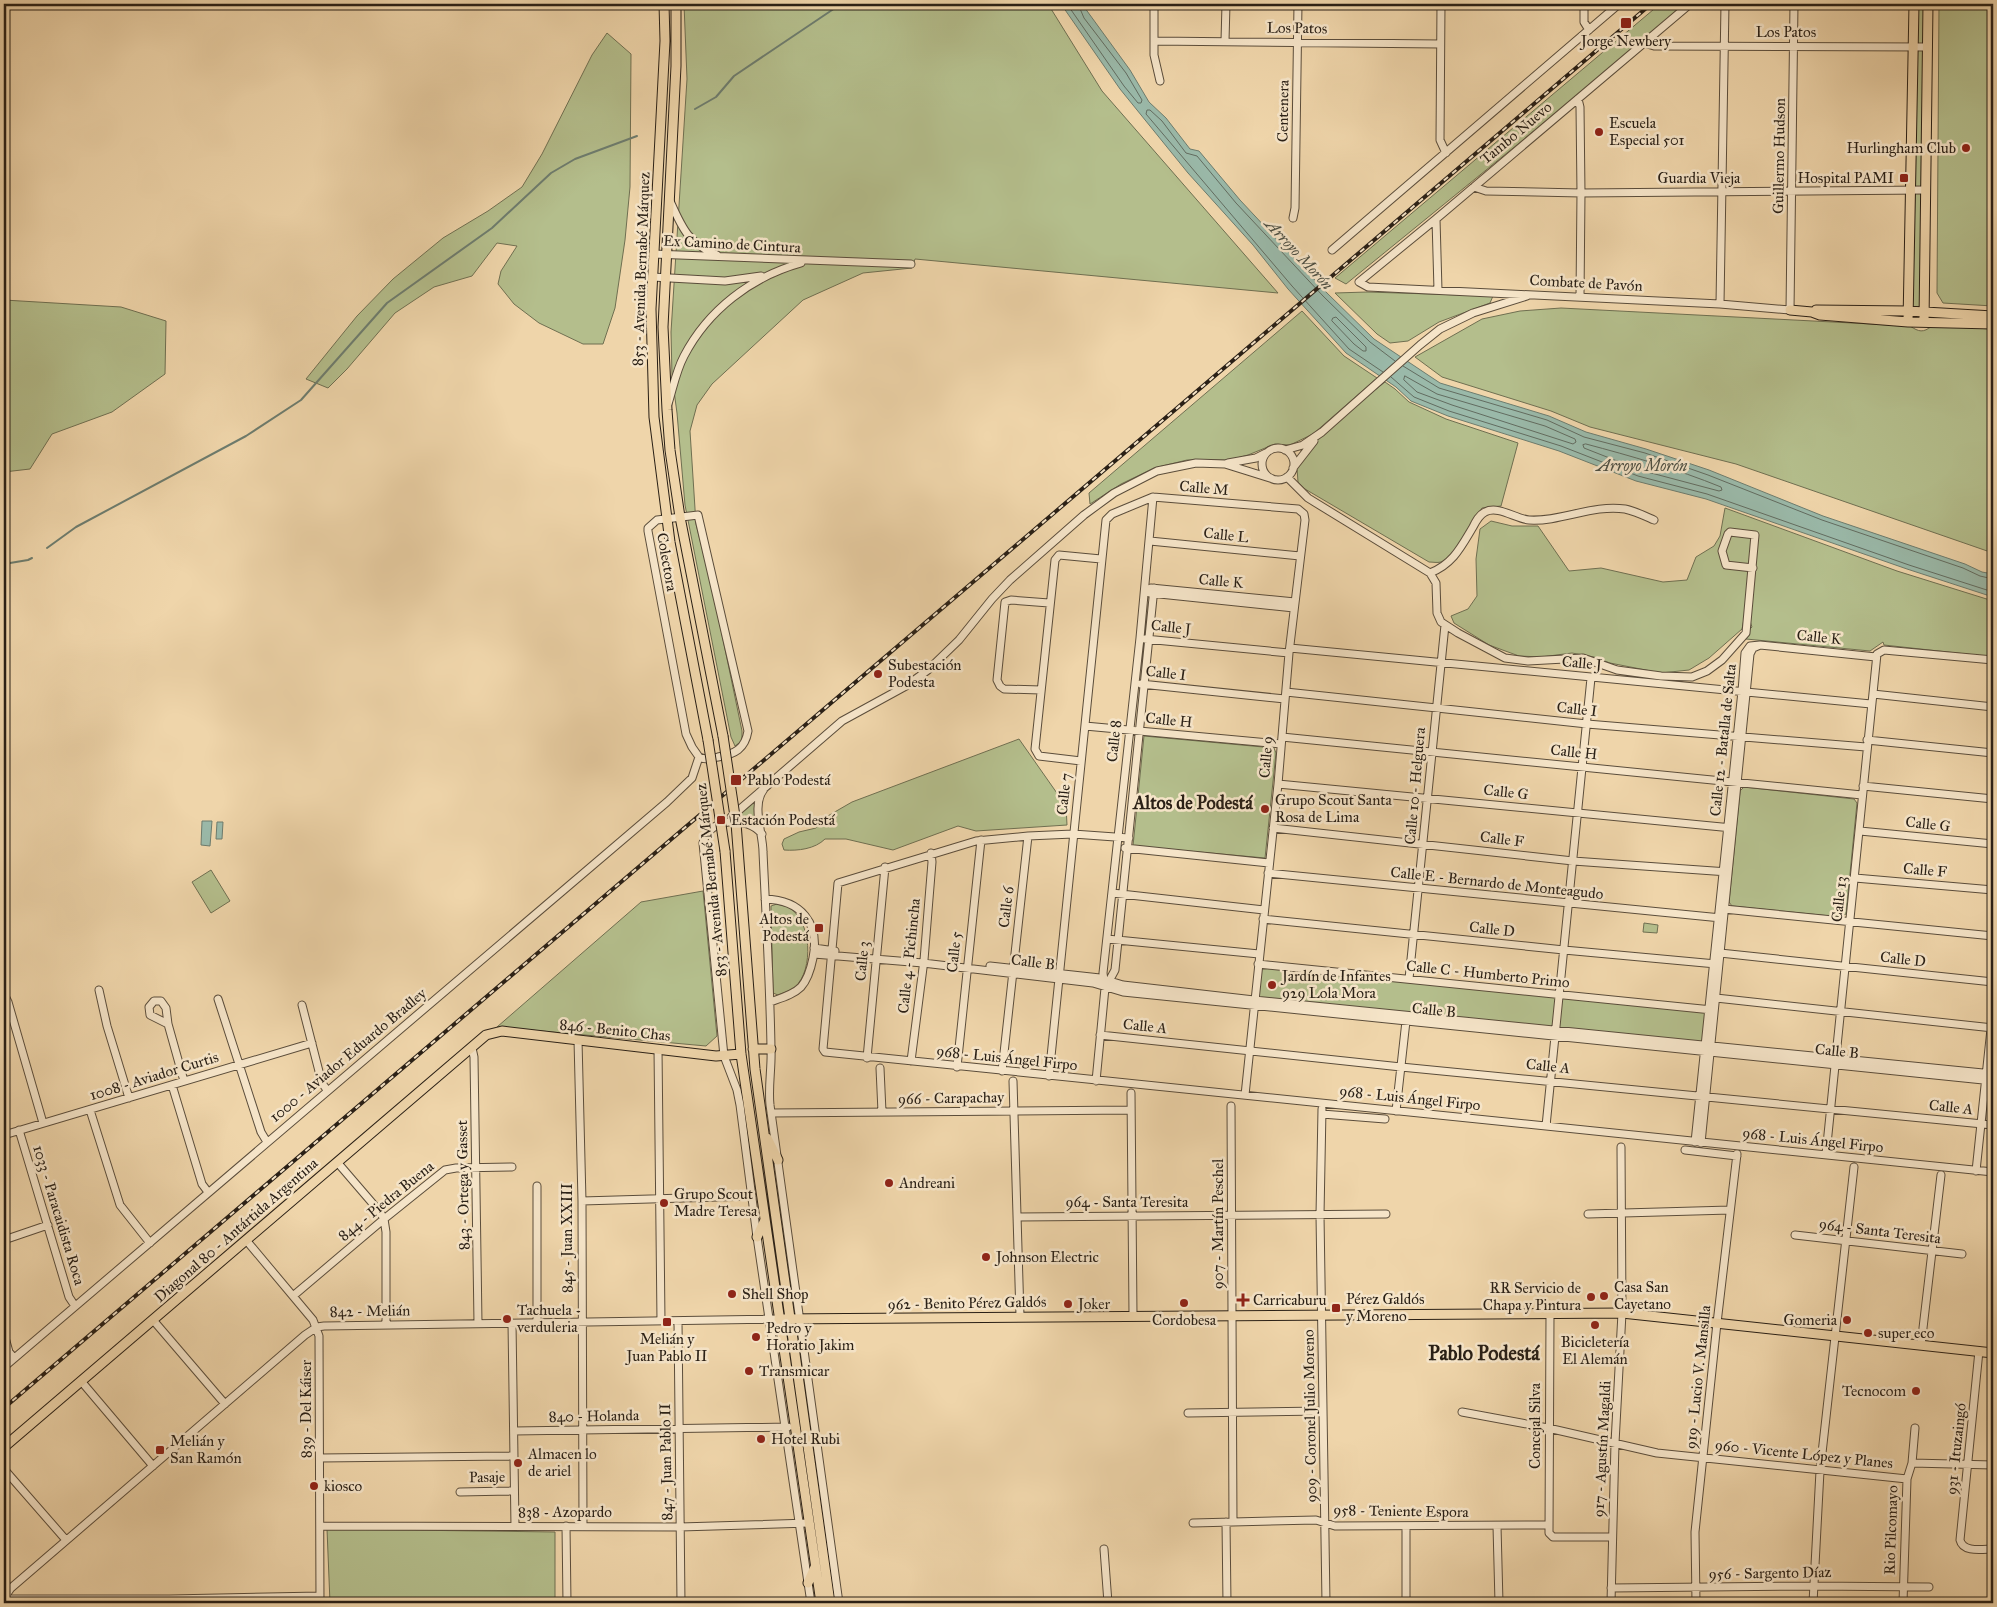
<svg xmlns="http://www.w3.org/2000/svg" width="1997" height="1607" viewBox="0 0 1997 1607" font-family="'IM FELL Great Primer',serif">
  <rect width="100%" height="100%" fill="#efd5aa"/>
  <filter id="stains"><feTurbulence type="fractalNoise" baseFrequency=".004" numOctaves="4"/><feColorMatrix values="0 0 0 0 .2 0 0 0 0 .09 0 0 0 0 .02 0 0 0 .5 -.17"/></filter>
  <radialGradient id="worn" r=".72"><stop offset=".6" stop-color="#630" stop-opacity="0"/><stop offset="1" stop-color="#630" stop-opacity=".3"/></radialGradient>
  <path fill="#b4be8c" stroke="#6f6f51" d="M684,4h364l54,87 176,202 -363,-34 -3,9 -49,5 -60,27 -91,84 -15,21 -7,26 6,93 18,72 28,135v10l-7,5 -4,-9 -46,-232 -8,-92 -5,-37 -1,-44 16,-253z
    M1660,4h25l-108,92 -231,188 -11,-6z
    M1914,4h14l-4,318h-16z
    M1939,4h54v302l-50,-3 -6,-10z
    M607,33l24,21 -1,133 -5,53 -10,68 -12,36h-20l-44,-21 -25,-19 -16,-20 3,-13 16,-25 -20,-3 -25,33 -38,11 -39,26 -48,56 -19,19 -22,-9 51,-63 36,-37 50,-41 45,-27 34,-24 20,-33 50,-99z
    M1367,292l126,4 -3,7 -51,19 -31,19 -18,2 -13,-9 -42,-41z
    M4,300l117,7 45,14 -1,53 -53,38 -60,22 -22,35 -26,3z
    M1561,308l349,18c9,6 13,7 22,0l61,3v224l-257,-89 -146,-37 -39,-16 -109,-34 -27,-20 67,-38 38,-8z
    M1302,311l42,45 33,22 -64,56 -23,11 -15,-1 -27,11 -19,5h-42l-33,8 -33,16 -31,20 -1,-11z
    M1385,382l10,7 14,13 37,17 72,24 -17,63 -19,2c-9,12 -27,50 -41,54 -4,1 -8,0 -12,0l-124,-73 -7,-7 -1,-14 25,-36z
    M1725,508l172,63 96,30v56l-109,-12 -1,-3 -13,9 -124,-12v-6l6,-6 -6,-17 -4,19 -33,29 -20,12 -28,3 -51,-10 -16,-6 -22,-4 -31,4 -22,-1 -30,-11 -35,-22 -3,-7 17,-7 9,-13 -1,-37 4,-30 11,-8 21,5h26l31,45 32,-3 62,14 24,-2 9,-23 18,-11 6,-10z
    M1144,736l130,12 2,5 -11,105 -132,-12z
    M1019,739l47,67 1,19 -91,6 -18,-5 -65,24 -47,-11h-21c-10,10 -27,12 -41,11l-2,-6 2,-5 15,-7 17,-4 10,-11 26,-15z
    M1744,787l110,12 3,4 -11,111 -6,3 -108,-11 -3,-4 11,-111z
    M756,799l2,27 -25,-8z
    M211,870l19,31 -19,12 -19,-31z
    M703,891l14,145 -11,10 -209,-19 144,-125z
    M777,904c4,1 8,2 11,3 24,13 26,63 7,80 -5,4 -12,6 -17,8l-5,-2 -2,-87z
    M1644,923l14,2 -1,8 -14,-1z
    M1258,964l452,46 -4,35 -452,-45z
    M327,1529l228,3v71h-225z"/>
  <path fill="#9ab9a9" stroke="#6d7c6e" d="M1061,4h21l48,66 19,32 17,16 24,31 9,2 41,49 87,93 47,46 66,44 109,33 37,16 60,17 63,21 114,46 142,48 17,8 11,2v23l-86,-28 -201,-70 -70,-18 -77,-30 -111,-35 -37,-15 -15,-14 -50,-34 -58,-64 -35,-44 -65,-72 -68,-84z
    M202,821h10l-2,25 -9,-1z
    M217,822h6l-1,17h-6z"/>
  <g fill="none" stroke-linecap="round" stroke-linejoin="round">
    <path stroke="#626c60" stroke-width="1" d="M1067,4l57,82 14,17h3l1,-3 -16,-27 -42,-55 -6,-14
      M1333,318l3,-1 30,30v4h-3l-9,-7 -22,-23z
      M1403,366l36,22 108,32 37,17 61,16 63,22 114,45 141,48 17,8 13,3
      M1383,372l-34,-23 -57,-63 -146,-172 1,-4h3l12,11 24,32 11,3 39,47 87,93 47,46 25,19
      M1405,376l32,18 108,32 30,13 1,3 -3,2 -121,-39 -35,-13 -13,-12z
      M1391,377l23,20 35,14 112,35 77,30 69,18 202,71 84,27
      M1586,444c45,12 91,25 135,43l1,3 -3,1 -79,-21 -56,-22 -1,-3z"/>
    <path stroke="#6d7c6e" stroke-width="2" d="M695,109l21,-12 18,-21 107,-72
      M47,548l29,-21 170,-91 55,-36 86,-97 105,-75 59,-55 24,-14 62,-23
      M4,564l24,-4 4,-2"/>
    <defs>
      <path id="minor" d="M1154,4v51l6,26
        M1441,4l-1,136 6,13
        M1584,4v18l5,8
        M1690,4l-254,215 -77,63 9,5 352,17 70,6 4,-306
        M1154,41l286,3
        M1225,41l1,-37
        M1644,43l10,3 274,1
        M1578,99l2,8 1,86 -1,104
        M1474,187l12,4 95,2 344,-3
        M670,201c12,27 18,42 47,54
        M1293,218l2,-10 3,-204
        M1436,219l2,71
        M1332,250l287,-246
        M653,254l258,10
        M652,277l73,4 36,-5
        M1720,304l5,-300
        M668,404c5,-16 8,-33 16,-48 24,-46 67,-79 117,-93
        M1262 464a16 16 0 1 1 32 0a16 16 0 1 1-32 0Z
        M1285,450l18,-5 19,-13 98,-87 20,-16 33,-16 54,-17
        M1228,463l28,-5 10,-5
        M1293,468l21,-27
        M1287,477l21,21 122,75 6,10 1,30 4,9 17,11 47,25 23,3 55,-3 34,12 44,6 31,1 15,-6 15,-11 24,-27 9,-98 -25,-3 -2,2 -6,17 4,14 27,3
        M698,515l50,216c-3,18 -13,23 -30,26 -7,2 -12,3 -19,0l-7,-10 -6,-13 -38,-203v-3l9,-8z
        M1150,541l150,15
        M1430,573c23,-9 31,-26 43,-46 3,-6 6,-12 12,-15 13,-7 31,7 44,8 32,2 64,-16 96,-11 10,2 20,7 29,11
        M1151,588l144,14
        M1150,593l144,15
        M1145,639l144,14
        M1760,645l116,12
        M1290,648l581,56
        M1141,684l144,15
        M1041,690l-37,-1 -4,-3 -3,-6 8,-78 6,-2 38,3
        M1286,692l301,32 279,23
        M1873,694l120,13
        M1085,726l196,18
        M1282,737l580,58
        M1867,740l126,13
        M1081,761l-42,-5 -4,-7 20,-189 4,-5 42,4
        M1278,784l454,44
        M1863,786l130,13
        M764,789c-13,16 -1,44 -1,63 3,65 7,131 8,196 1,19 -3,38 -1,57l69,498
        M731,817l111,-96 64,-35 22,-16 31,-30 33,-41 18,-19 74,-65 30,-22 43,-22 39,-8 29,1 48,15
        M1273,828l300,33 155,11
        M1860,831l133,13
        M762,834c-15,-19 -54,-16 -59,9l21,213 13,34 3,15 17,132 54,366
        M1129,838l-56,-4 -45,2 -52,5 -138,42 -15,166 2,3 1168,120
        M1125,848l144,15
        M1268,873l453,45
        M1855,878l138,12
        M1112,893l152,17
        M765,899c36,1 55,24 48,59 -2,10 -5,21 -12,29 -8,8 -20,11 -31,15
        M1724,909l269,27
        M1263,919l301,31 152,14
        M1107,939l152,15
        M814,948l21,3
        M1720,953l273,29
        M814,954l109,9 170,20 30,9 870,89
        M1258,964l454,46
        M990,966l110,12 23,7 131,15 739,74
        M1409,979l36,-354
        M1108,983l7,-13 39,-382
        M99,990l8,36 22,72
        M4,994l4,8 35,121
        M1716,998l277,30
        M218,999l43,133 6,10
        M302,1005l20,78 5,7
        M168,1024l-18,-9 -1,-8 5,-6h7l5,7 2,16 16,57
        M1100,1035l301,32 592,58
        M578,1040l4,161 1,325
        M472,1048l2,9 4,266
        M658,1049l3,272
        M867,1058l18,-191
        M911,1061l13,-101 8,-98 -1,-9
        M957,1067l24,-227
        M880,1068l2,44
        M1002,1071l26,-235
        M1049,1076l57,-556 6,-6 41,-17 145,12 6,5 1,6 -16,133 -11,131 -33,311
        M1013,1081l7,235
        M1096,1081l9,-93 -2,-15 37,-335 13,-141
        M172,1085l30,99 6,8
        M1131,1093l2,222
        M1231,1106l2,416
        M1322,1109l-2,106 6,388
        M90,1110l30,95 30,38
        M1396,1111l10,-90
        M771,1113l360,-3
        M1322,1114l63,5
        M1546,1126l45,-448
        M19,1130l50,167 6,9
        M4,1135l308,-92
        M1695,1142l47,-451 3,-38 5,-7 10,-1 -7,3 -3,6 -49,489
        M1685,1150l52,6
        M1826,1154l51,-500 7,-4 109,10
        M337,1162l43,50 4,7 2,13v92
        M1976,1171l17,-161
        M537,1186v136
        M582,1201l170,-5
        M1588,1214l142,-4
        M1018,1217l368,-3
        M1795,1235l167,19
        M4,1240l44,-15
        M246,1240l67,80 6,16 1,267
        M293,1296l91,-77 61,-49 11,-2 56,-1
        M1550,1314l-1,219 4,4h59
        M153,1320l72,84
        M678,1321l3,282
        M512,1323l3,203
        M4,1334l5,18 5,6
        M1921,1345l20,-170
        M1979,1351l-19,189c3,13 23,9 33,9
        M4,1367l663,-565 25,-24 7,-21
        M81,1381l72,85
        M1462,1412l86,16 109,25 250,26
        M1188,1413l134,-2
        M514,1431l274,-4
        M320,1458l194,-2
        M1912,1463l81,2
        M4,1469l62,71
        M460,1492l54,-1
        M1226,1522l1,81
        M1193,1523l123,-3 19,6 213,-1
        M320,1526l360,1 129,-4
        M566,1526l1,77
        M1406,1526v77
        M1497,1526l2,77
        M1104,1549l4,54
        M1611,1588l202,-2 116,1
        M4,1598l7,-10 294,-253 12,-8 7,-1 455,-7
        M4,1599h165l151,-3
        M1611,1603l4,-160 7,-130 -1,-166
        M1696,1603l-1,-71 22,-209 20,-169
        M1813,1603l7,-132 34,-304
        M1903,1603l4,-124 5,-16 3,-35"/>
      <path id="major" d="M664,4l1,37 -14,268 3,108 16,125 38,198
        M676,4v62l-13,261 4,83 3,40 10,67 43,219
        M1790,310l22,2 8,3 88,7 85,2
        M1816,310l92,1 85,5
        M1908,322l6,-318
        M1924,322l4,-318
        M736,823l19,246 75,534
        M725,851l16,203 80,549
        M753,1049h18
        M767,1138l11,22
        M757,1237l8,-17
        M779,1319l843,-6 371,40
        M4,1447l482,-412 16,-4 214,25 25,-2
        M808,1583l7,-16"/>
    </defs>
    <use href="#minor" stroke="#5b4d3b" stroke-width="9"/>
    <use href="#major" stroke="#2a2016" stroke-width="11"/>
    <use href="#minor" stroke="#f5e4c8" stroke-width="7"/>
    <use href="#major" stroke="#efd5aa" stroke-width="9"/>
    <defs>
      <path id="rail" d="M4,1408l1647,-1404"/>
    </defs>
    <use href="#rail" stroke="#2a2016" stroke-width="4"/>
    <use href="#rail" stroke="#f5e4c8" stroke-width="2" stroke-dasharray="5.5" stroke-linecap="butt"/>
    <defs>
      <path id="major-bridge" d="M723,736l13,87
        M708,740l17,111"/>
    </defs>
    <use href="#major-bridge" stroke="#2a2016" stroke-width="11" stroke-linecap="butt"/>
    <use href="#major-bridge" stroke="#efd5aa" stroke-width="9"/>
  </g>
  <g fill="#8f2418" stroke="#f5e4c8" stroke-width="2">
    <rect x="1620" y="17" width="12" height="12" rx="2.5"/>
    <circle cx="1599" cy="132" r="5"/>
    <circle cx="1966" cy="148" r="5"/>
    <rect x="1899" y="173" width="10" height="10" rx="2.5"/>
    <circle cx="878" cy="674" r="5"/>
    <rect x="730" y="774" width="12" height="12" rx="2.5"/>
    <circle cx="1265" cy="809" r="5"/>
    <rect x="716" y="815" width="10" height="10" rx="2.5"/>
    <rect x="814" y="923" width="10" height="10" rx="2.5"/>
    <circle cx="1272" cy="985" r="5"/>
    <circle cx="889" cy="1183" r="5"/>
    <circle cx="664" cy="1203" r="5"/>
    <circle cx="986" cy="1257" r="5"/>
    <circle cx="732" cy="1294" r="5"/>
    <circle cx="1604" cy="1296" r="5"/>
    <circle cx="1591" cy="1297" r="5"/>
    <path d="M1240.5 1292.5h5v5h5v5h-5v5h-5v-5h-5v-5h5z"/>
    <circle cx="1184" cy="1303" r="5"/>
    <circle cx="1068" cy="1304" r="5"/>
    <rect x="1331" y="1303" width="10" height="10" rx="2.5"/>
    <circle cx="507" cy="1319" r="5"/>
    <circle cx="1847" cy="1320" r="5"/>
    <rect x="662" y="1317" width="10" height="10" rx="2.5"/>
    <circle cx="1595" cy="1325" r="5"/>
    <circle cx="1868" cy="1333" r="5"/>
    <circle cx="756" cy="1337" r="5"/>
    <circle cx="749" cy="1371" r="5"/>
    <circle cx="1916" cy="1391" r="5"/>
    <circle cx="761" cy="1439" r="5"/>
    <rect x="155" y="1445" width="10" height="10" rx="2.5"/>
    <circle cx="518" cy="1463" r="5"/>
    <circle cx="314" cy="1486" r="5"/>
  </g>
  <g text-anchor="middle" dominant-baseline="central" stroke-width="5" stroke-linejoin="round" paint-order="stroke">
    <g font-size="15" fill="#2a2016" stroke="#f5e4c8">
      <text transform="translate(1297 28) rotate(1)">Los Patos</text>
      <text x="1786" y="32">Los Patos</text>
      <text transform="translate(1283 111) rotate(-89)">Centenera</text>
      <text transform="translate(1516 133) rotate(-40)">Tambo Nuevo</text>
      <text transform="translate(1779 156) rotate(-89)">Guillermo Hudson</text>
      <text x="1699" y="178">Guardia Vieja</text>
      <text transform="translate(732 244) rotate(3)">Ex Camino de Cintura</text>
      <text transform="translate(641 269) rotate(-88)">853 - Avenida Bernabé Márquez</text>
      <text transform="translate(1586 283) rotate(3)">Combate de Pavón</text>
      <text transform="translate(1204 488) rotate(5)">Calle M</text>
      <text transform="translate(1226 535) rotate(6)">Calle L</text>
      <text transform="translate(667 562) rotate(80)">Colectora</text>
      <text transform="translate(1221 581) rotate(5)">Calle K</text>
      <text transform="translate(1171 627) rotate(6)">Calle J</text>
      <text transform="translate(1819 637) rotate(6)">Calle K</text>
      <text transform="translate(1582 663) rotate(5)">Calle J</text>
      <text transform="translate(1166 673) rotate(6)">Calle I</text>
      <text transform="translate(1577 709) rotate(6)">Calle I</text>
      <text transform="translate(1169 720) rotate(6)">Calle H</text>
      <text transform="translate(1723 740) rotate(-84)">Calle 12 - Batalla de Salta</text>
      <text transform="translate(1114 741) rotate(-84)">Calle 8</text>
      <text transform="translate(1574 752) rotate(6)">Calle H</text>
      <text transform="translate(1266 757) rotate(-85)">Calle 9</text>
      <text transform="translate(1415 786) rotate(-85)">Calle 10 - Helguera</text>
      <text transform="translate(1506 792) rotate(6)">Calle G</text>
      <text transform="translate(1064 794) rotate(-84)">Calle 7</text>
      <text transform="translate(1928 824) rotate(6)">Calle G</text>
      <text transform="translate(1502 839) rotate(7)">Calle F</text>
      <text transform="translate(1925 870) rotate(5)">Calle F</text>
      <text transform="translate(711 880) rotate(-96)">853 - Avenida Bernabé Márquez</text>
      <text transform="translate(1497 883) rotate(6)">Calle E - Bernardo de Monteagudo</text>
      <text transform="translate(1839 899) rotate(-84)">Calle 13</text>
      <text transform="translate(1006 907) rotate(-83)">Calle 6</text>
      <text transform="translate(1492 929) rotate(6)">Calle D</text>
      <text transform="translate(954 952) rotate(-84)">Calle 5</text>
      <text transform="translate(909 956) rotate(-84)">Calle 4 - Pichincha</text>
      <text transform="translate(1903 959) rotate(6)">Calle D</text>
      <text transform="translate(862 961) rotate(-85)">Calle 3</text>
      <text transform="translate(1033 962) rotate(7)">Calle B</text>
      <text transform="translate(1488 974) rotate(6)">Calle C - Humberto Primo</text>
      <text transform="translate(1434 1010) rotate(6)">Calle B</text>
      <text transform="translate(1145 1026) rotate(6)">Calle A</text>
      <text transform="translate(615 1030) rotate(6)">846 - Benito Chas</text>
      <text transform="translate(1837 1051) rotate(6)">Calle B</text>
      <text transform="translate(348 1055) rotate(-40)">1000 - Aviador Eduardo Bradley</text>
      <text transform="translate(1007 1058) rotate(6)">968 - Luis Ángel Firpo</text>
      <text transform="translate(1548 1066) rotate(6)">Calle A</text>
      <text transform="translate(154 1076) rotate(-17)">1008 - Aviador Curtis</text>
      <text transform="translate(951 1098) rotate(-1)">966 - Carapachay</text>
      <text transform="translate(1410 1098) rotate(6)">968 - Luis Ángel Firpo</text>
      <text transform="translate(1951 1107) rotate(6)">Calle A</text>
      <text transform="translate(1813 1140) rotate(6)">968 - Luis Ángel Firpo</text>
      <text transform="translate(463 1185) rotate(-91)">843 - Ortega y Gasset</text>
      <text transform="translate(386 1201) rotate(-39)">844 - Piedra Buena</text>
      <text x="1127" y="1202">964 - Santa Teresita</text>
      <text transform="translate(59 1215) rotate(73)">1033 - Paracaidista Roca</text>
      <text transform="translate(1218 1224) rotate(-90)">907 - Martín Peschel</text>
      <text transform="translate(236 1230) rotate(-41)">Diagonal 80 - Antártida Argentina</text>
      <text transform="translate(1880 1231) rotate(7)">964 - Santa Teresita</text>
      <text transform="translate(567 1238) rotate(-90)">845 - Juan XXIII</text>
      <text transform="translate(967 1303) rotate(-1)">962 - Benito Pérez Galdós</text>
      <text transform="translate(370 1311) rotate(-1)">842 - Melián</text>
      <text transform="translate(1698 1377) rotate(-84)">919 - Lucio V. Mansilla</text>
      <text transform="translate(306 1409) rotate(-90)">839 - Del Káiser</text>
      <text transform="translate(594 1416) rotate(-1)">840 - Holanda</text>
      <text transform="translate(1310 1416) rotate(-91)">909 - Coronel Julio Moreno</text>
      <text transform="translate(1535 1426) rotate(-90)">Concejal Silva</text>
      <text transform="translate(1602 1449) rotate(-87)">917 - Agustín Magaldi</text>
      <text transform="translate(1956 1449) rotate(-84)">931 - Ituzaingó</text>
      <text transform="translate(1804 1454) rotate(6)">960 - Vicente López y Planes</text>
      <text transform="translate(666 1462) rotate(-91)">847 - Juan Pablo II</text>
      <text transform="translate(487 1477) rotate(-1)">Pasaje</text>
      <text transform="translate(1401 1511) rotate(1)">958 - Teniente Espora</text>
      <text x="565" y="1512">838 - Azopardo</text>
      <text transform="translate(1891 1530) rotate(-88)">Rio Pilcomayo</text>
      <text transform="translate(1770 1573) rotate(-1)">956 - Sargento Díaz</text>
    </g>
    <g font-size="15" fill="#2a2016" stroke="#f5e4c8" text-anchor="start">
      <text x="1626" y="41" text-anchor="middle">Jorge Newbery</text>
      <text x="1609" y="123">Escuela<tspan x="1609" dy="17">Especial 501</tspan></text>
      <text x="1956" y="148" text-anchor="end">Hurlingham Club</text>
      <text x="1894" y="178" text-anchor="end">Hospital PAMI</text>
      <text x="888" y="665">Subestación<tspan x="888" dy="17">Podesta</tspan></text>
      <text x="747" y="780">Pablo Podestá</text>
      <text x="1275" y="800">Grupo Scout Santa<tspan x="1275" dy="17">Rosa de Lima</tspan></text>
      <text x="731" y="820">Estación Podestá</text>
      <text x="809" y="919" text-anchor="end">Altos de<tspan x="809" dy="17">Podestá</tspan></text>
      <text x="1282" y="976">Jardín de Infantes<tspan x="1282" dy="17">929 Lola Mora</tspan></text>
      <text x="899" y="1183">Andreani</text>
      <text x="674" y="1194">Grupo Scout<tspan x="674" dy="17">Madre Teresa</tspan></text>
      <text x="996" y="1257">Johnson Electric</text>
      <text x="1614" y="1287">Casa San<tspan x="1614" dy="17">Cayetano</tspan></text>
      <text x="1581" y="1288" text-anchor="end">RR Servicio de<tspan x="1581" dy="17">Chapa y Pintura</tspan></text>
      <text x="742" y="1294">Shell Shop</text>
      <text x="1346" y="1299">Pérez Galdós<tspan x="1346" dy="17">y Moreno</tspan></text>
      <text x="1253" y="1300">Carricaburu</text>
      <text x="1078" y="1304">Joker</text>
      <text x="517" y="1310">Tachuela -<tspan x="517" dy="17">verduleria</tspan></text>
      <text x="1184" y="1320" text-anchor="middle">Cordobesa</text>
      <text x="1837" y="1320" text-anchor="end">Gomeria</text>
      <text x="766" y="1328">Pedro y<tspan x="766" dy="17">Horatio Jakim</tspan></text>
      <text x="1878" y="1333">super eco</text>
      <text x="667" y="1339" text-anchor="middle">Melián y<tspan x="667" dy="17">Juan Pablo II</tspan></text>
      <text x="1595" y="1342" text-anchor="middle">Bicicletería<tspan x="1595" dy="17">El Alemán</tspan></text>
      <text x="759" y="1371">Transmicar</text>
      <text x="1906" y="1391" text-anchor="end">Tecnocom</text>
      <text x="771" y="1439">Hotel Rubi</text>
      <text x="170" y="1441">Melián y<tspan x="170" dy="17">San Ramón</tspan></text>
      <text x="528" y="1454">Almacen lo<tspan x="528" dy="17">de ariel</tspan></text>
      <text x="324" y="1486">kiosco</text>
    </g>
    <g font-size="16" font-style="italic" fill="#4c4e42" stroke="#f5e4c8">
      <text transform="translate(1299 254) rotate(47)">Arroyo Morón</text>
      <text x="1642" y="465">Arroyo Morón</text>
    </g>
    <g font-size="18" font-weight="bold" fill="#2a2016" stroke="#f5e4c8">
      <text x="1193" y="803">Altos de Podestá</text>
    </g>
    <g font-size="20" font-weight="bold" fill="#2a2016" stroke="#f5e4c8">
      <text x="1484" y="1353">Pablo Podestá</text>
    </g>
  </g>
  <rect width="1997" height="1607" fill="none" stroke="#efd5aa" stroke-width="20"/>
  <rect x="5" y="5" width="1987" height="1597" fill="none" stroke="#2a2016" stroke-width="2.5"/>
  <rect x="10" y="10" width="1977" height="1587" fill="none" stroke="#2a2016"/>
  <rect width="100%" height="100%" filter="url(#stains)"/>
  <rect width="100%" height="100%" fill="url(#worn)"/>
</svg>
